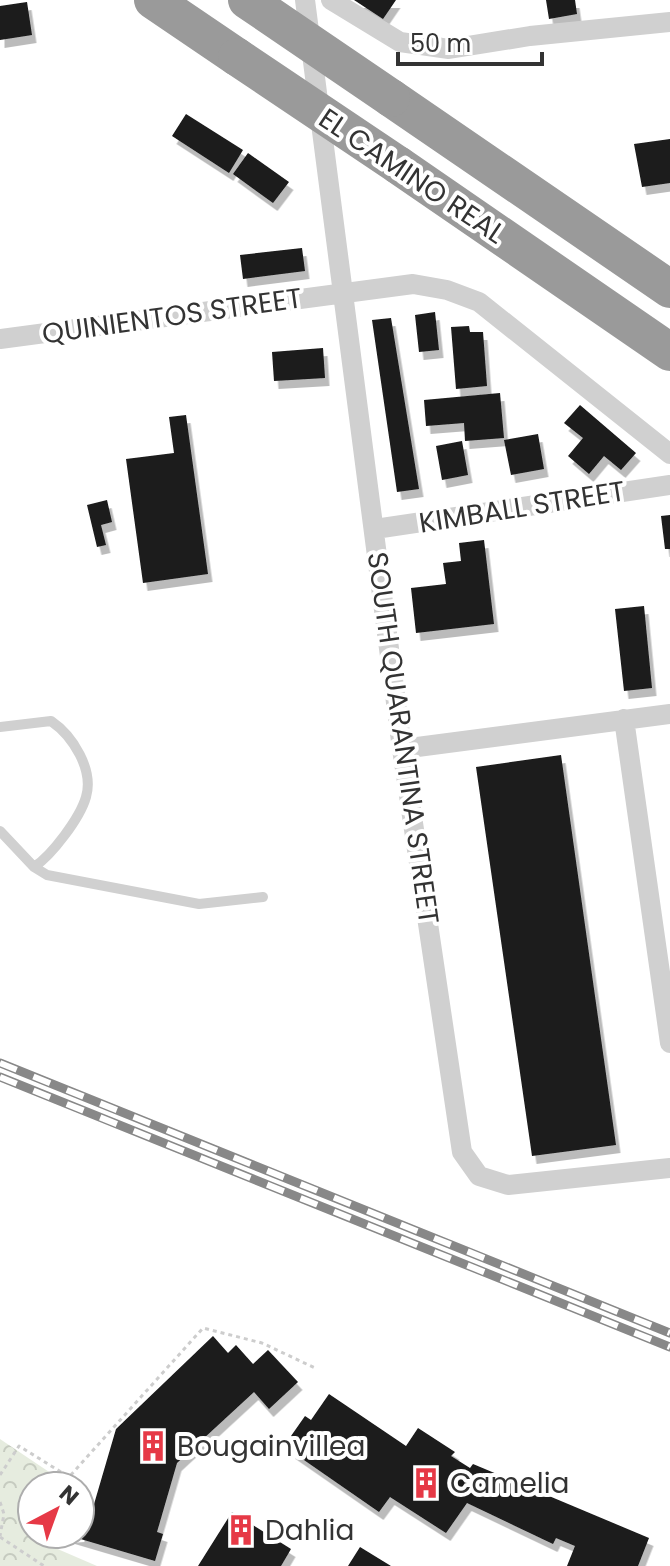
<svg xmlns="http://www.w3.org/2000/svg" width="670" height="1566" viewBox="0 0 670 1566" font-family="Poppins,sans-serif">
  <defs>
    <pattern id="park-crowns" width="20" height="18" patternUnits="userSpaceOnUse" patternTransform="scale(2)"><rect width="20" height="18" fill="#e6ecdf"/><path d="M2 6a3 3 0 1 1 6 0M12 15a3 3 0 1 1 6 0" fill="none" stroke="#c6cbc0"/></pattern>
    <filter id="shadow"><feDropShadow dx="4.5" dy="8" stdDeviation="0" flood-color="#0004"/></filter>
  </defs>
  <rect width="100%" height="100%" fill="#fff"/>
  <path fill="url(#park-crowns)" d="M0,1439l70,47h-38v48h25l-4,13 44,19h-97z"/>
  <path fill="#1a1a1a" filter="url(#shadow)" d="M354,0h42l-13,19z
    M546,0h29l2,14 -28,5z
    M27,2l5,33 -32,5v-34z
    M186,114l57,36 -14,23 -57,-37z
    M670,139v44l-28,4 -8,-43z
    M248,153l41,29 -16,21 -40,-29z
    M302,248l3,23 -62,8 -3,-24z
    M435,312l4,38 -20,2 -4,-37z
    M391,318l28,171 -22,3 -25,-172z
    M469,326l1,6h13l4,54 -31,3 -5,-62z
    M323,348l2,30 -51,3 -2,-29z
    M500,393l4,45 -39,3 -1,-18 -38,3 -2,-26z
    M580,405l56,48 -15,17 -17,-14 -15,18 -21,-18 15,-18 -19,-15z
    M186,415l22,159 -65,9 -17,-124 48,-6 -5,-36z
    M538,434l6,35 -33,6 -7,-35z
    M462,441l6,34 -26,5 -6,-34z
    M107,500l5,22 -11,3 5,20 -9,2 -10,-42z
    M670,515v34h-5l-4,-33z
    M484,540l10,84 -78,9 -5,-45 35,-4 -3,-21 18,-2 -2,-18z
    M644,606l8,82 -28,3 -9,-82z
    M561,755l55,390 -84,11 -56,-389z
    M213,1336l15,17 8,-8 17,19 15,-14 30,32 -29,27 -15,-17 -77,71 -20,69 6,2 -8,27 -88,-26 13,-1v-27l12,4 24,-82z
    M329,1394l77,52 12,-18 37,24 -4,4 19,12 3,-4 176,74 -11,28h-71l8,-20 -19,-8 -3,6 -86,-41 -21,30 -56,-36 -11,15 -88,-61 7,-10 -7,-5 14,-20 6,4z
    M232,1512l59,37 -10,17h-83z
    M360,1547l31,19h-43z"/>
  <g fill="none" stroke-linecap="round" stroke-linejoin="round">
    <path stroke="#cdcdcd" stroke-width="3" stroke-dasharray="4 4" stroke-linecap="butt" d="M0,1475l19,-29 50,31 134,-149 59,15 53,25
      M0,1502l4,12 -4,22
      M0,1537l44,29"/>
    <path stroke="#d0d0d0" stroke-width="10" d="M0,727l51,-6c22,15 43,49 35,76 -6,21 -34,58 -52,70
      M0,831l34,36 13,8 152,29 64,-7"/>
    <path stroke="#d0d0d0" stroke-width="20" d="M305,0l97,749 60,403 17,24 29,9 162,-17
      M331,0l69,42 49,7 81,-13 140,-14
      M0,339l413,-55 34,6 32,12 191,152
      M375,529l295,-44
      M624,719l46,324
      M402,749l268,-35"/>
    <path stroke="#9a9a9a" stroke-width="38" d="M153,0l84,57
      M391,98l279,191
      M398,165l272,187"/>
    <defs>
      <path id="rail" d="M0,1063l670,270
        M0,1077l670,270"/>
    </defs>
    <use href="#rail" stroke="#888" stroke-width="9"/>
    <use href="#rail" stroke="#fff" stroke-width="6" stroke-dasharray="18" stroke-linecap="butt"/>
    <path stroke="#9a9a9a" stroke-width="38" d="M247,0l144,98
      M237,57l161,108"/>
  </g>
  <defs>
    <symbol id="building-bare" viewBox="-9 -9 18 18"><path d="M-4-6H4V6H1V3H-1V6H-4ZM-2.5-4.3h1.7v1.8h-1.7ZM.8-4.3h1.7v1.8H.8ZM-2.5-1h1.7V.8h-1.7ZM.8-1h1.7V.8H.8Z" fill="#e63946" stroke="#fff" stroke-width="2.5" paint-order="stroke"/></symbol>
  </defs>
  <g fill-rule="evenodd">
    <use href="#building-bare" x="131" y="1424" width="44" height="44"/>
    <use href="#building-bare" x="404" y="1461" width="44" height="44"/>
    <use href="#building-bare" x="219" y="1508" width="44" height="44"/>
  </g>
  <g text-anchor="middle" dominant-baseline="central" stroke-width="8" stroke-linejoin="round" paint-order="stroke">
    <g font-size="28" fill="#333" stroke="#fff">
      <text transform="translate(412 176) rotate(34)">EL CAMINO REAL</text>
      <text transform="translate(172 316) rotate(-8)">QUINIENTOS STREET</text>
      <text transform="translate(522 507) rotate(-9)">KIMBALL STREET</text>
      <text transform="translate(403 738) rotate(82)">SOUTH QUARANTINA STREET</text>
    </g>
    <g font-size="28" fill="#333" stroke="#fff" text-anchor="start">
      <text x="177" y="1446">Bougainvillea</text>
      <text x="450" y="1483">Camelia</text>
      <text x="265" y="1530">Dahlia</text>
    </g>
  </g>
  <g transform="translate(56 1510) rotate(41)"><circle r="38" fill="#ffffff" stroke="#adadad" stroke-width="2"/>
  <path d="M0-6L14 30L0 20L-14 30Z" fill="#e63946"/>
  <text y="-12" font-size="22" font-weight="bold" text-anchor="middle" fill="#333333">N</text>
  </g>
  <path d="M398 52v12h144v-12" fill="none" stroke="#333333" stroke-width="4"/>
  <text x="410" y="52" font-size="24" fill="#333333" stroke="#ffffff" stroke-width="6" paint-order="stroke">50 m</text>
</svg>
